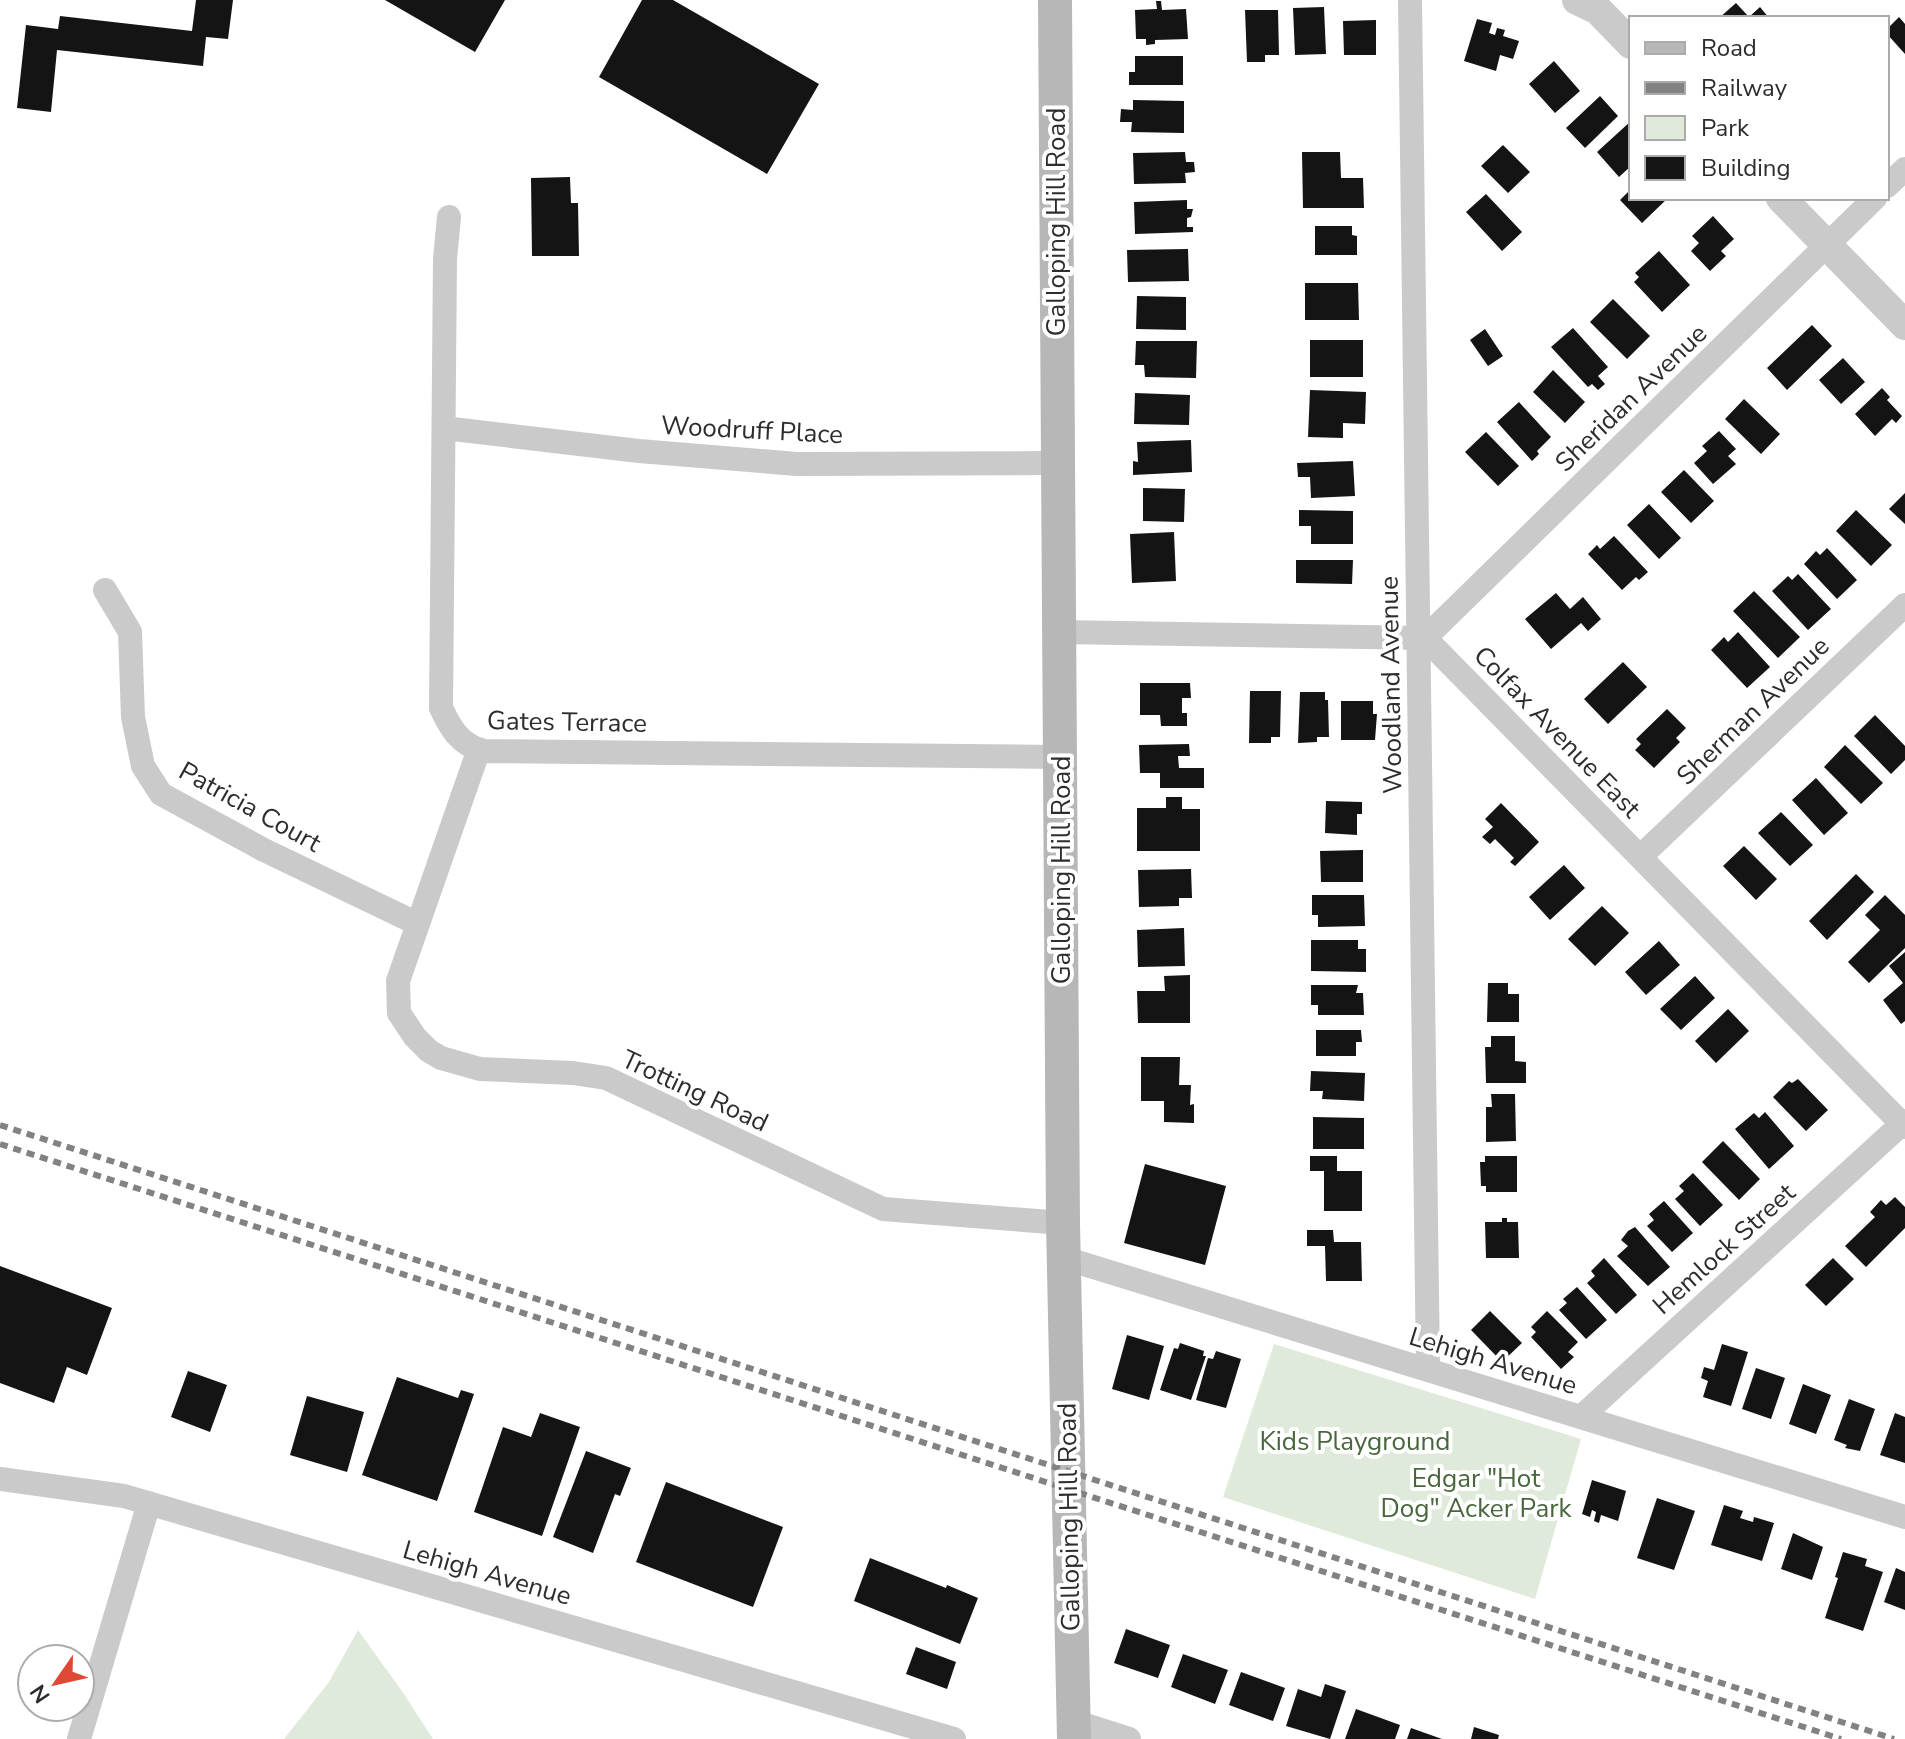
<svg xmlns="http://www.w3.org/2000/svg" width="1905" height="1739" viewBox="0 0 1905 1739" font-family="'Nunito Sans',sans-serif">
  <rect width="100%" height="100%" fill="#fff"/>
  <path fill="#e0eadb" d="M1274,1344l307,95 -46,160 -312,-102z
    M358,1630l44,61 31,48h-149l45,-57z"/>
  <path fill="#141414" d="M196,0h37l-5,39 -22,-2 -3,29 -146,-16 -6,62 -34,-4 9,-83 32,4 2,-13 132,15z
    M385,0h120l-30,52z
    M642,0h31l146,84 -52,90 -168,-97z
    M1156,1h5l1,9 24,-1 2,30 -33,1v4l-9,1v-6h-10l-1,-29 22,-1z
    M1736,3l13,14 11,-10 9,11h-50z
    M1324,7l2,47 -31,1 -2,-47z
    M1245,10h33l1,45h-14v7h-18z
    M1899,17l6,7v30l-18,-20v-5z
    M1477,19l15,4 -3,10 6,2 2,-7 8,2 -2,6 16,5 -6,18 -13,-4 -4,16 -32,-10z
    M1376,20v35h-32l-1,-34z
    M1135,56h48v29h-54v-13h6z
    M1554,61l26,30 -25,22 -26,-29z
    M1600,96l18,20 -33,32 -19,-20z
    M1133,100l51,1v32l-53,-1 1,-10h-12l1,-13 12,1z
    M1631,121v45l-12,11 -22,-25z
    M1503,145l27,27 -22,21 -27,-27z
    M1185,152l1,10h8l1,10 -10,1 1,10 -52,1 -1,-31z
    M1302,152h38l1,26h22l1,30h-61z
    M570,177l1,26h7l1,53h-47l-1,-78z
    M1631,189v9h37l-26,25 -22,-23z
    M1486,194l36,38 -20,19 -36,-39z
    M1187,200v9h6l-2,8 -4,1v9h6v5l-58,2 -1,-32z
    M1713,216l21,23 -13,12 5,5 -16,15 -19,-20 8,-8 -7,-7z
    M1315,226h37v9l5,1v19h-42z
    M1188,249l1,32 -61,1 -1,-32z
    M1659,251l31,34 -28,27 -28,-30 5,-5 -4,-4z
    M1305,283h53l1,37h-54z
    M1137,296l49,1v33l-50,-1z
    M1613,299l37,37 -23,23 -37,-37z
    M1812,325l20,21 -45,44 -20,-22z
    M1573,328l35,39 -10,9 7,8 -7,6 -6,-6 -4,3 -37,-40z
    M1485,329l18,27 -15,10 -18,-26z
    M1310,340h53v37h-53z
    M1136,341h61l-1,37 -51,-1 -1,-12h-9z
    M1843,358l22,24 -24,22 -22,-24z
    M1553,370l32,32 -20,21 -32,-31z
    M1882,388l8,9 -3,3 15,16 -6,7 -4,-4 -17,17 -20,-22z
    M1310,390l56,2 -1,32 -22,-1v15l-35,-1z
    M1135,393l55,2 -1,30 -55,-1z
    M1744,399l36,35 -19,20 -36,-35z
    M1519,402l32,35 -14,14 2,3 -7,7 -35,-39z
    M1719,431l17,18 -8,7 8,8 -23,20 -19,-21 13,-12 -5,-5z
    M1486,432l33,34 -21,20 -33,-34z
    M1191,440l1,32 -59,3v-14l5,1 -1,-20z
    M1353,461l2,35 -44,2 -1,-21h-12l-1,-14z
    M1684,470l30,31 -23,22 -30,-31z
    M1143,488l42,1 -1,33 -41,-1z
    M1905,493v31l-16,-15z
    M1649,504l32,34 -22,21 -32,-34z
    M1299,510l54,1v33h-42v-18h-12z
    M1856,510l36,35 -21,21 -35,-35z
    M1174,532l2,49 -44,2 -2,-49z
    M1614,536l34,36 -9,8 -3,-3 -14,13 -34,-36 9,-9 3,4z
    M1827,548l30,32 -20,19 -33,-35 12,-13 4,4z
    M1296,560h57l-1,24 -56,-1z
    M1798,574l33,35 -23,21 -36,-39 16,-15 4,4z
    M1754,591l46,46 -22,21 -45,-47z
    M1556,593l14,16 13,-12 18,22 -13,12 -7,-8 -30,26 -26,-30z
    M1738,632l32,35 -23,21 -36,-38 13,-13 4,5z
    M1623,662l24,25 -39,37 -24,-25z
    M1140,683h50l1,15h-9v15h5v13h-26l-1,-11h-20z
    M1250,691h31l-1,46h-9v6h-22z
    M1300,692h25v8h3l1,37h-12v5l-19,1z
    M1341,701h32v13h4l-2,26h-34z
    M1667,709l19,19 -10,10 4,4 -26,26 -19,-18 6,-6 -5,-5z
    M1875,715l30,31v14l-14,14 -37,-38z
    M1189,744l1,12h-12l1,12h25v20h-44v-15h-20l-1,-28z
    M1845,745l38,38 -22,21 -37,-37z
    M1816,778l32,35 -24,22 -32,-35z
    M1166,797h16v12h18v42h-63v-43h29z
    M1326,801l36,1v12h-5v21l-32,-2z
    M1501,803l38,39 -24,24 -5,-4 4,-4 -19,-19 -5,5 -8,-7 11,-10 -8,-8z
    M1781,812l32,33 -23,21 -32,-33z
    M1744,846l33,33 -21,21 -33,-34z
    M1363,850v32h-42l-1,-31z
    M1564,865l21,23 -35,32 -21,-23z
    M1191,869l1,29h-13v8l-40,1 -1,-37z
    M1856,874l18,18 -47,48 -18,-19z
    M1312,895h52l1,31 -47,1v-12h-6z
    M1885,895l20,20v33l-36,35 -21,-21 32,-32 -15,-15z
    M1602,906l27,27 -34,33 -27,-27z
    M1184,928l1,38 -47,1 -1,-37z
    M1311,940h47v9h8v23l-55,-1z
    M1659,941l21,24 -34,30 -21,-23z
    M1905,952v69l-4,3 -18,-24 20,-17 -14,-17z
    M1190,975v48h-52l-1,-32h28l-1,-15z
    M1695,976l20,22 -34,32 -21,-21z
    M1488,983h20v11h11v28h-32z
    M1311,985h47l-2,8h7l1,22h-46v-10h-7z
    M1728,1009l21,22 -33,32 -21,-22z
    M1316,1030h45l1,12h-6v14h-40z
    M1491,1036h24v25l11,1v21h-40l-1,-36h6z
    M1141,1057h39l-1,28h12l-1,20 4,-1v19l-30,-1v-21h-23z
    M1311,1071l54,2 -1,28 -42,-2 1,-8h-13z
    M1798,1079l30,31 -22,21 -33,-34 16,-16 3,2z
    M1491,1094h24l1,47 -30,1v-35h6z
    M1765,1112l29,34 -25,23 -34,-40 19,-16 5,5z
    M1313,1117l51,1v31h-51z
    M1723,1141l37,38 -21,21 -37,-38z
    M1310,1156h27v15h25v40h-38v-40h-14z
    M1485,1156h32v36h-31v-6h-5l-1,-24h5z
    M1145,1164l81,22 -21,79 -81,-22z
    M1693,1173l30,32 -23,21 -25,-27 9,-8 -5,-5z
    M1895,1197l10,10v21l-39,39 -21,-21 30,-29 -5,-5 11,-12 5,5z
    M1664,1201l29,32 -21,19 -25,-26 7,-6 -5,-6z
    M1502,1218h5v4h11l1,36h-33l-1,-36h17z
    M1635,1227l35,40 -22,19 -31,-30 11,-10 -7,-6 7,-9z
    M1307,1230h26l1,12h27l1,39h-36l-1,-35h-18z
    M1604,1258l33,37 -21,19 -29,-31 8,-7 -4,-5z
    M1833,1258l21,21 -28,27 -21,-21z
    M0,1266l112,42 -25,67 -20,-8 -13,36 -54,-20z
    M1577,1287l30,33 -21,19 -27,-29 8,-7 -4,-4z
    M1490,1311l32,32 -20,19 -31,-32z
    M1547,1311l31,31 -10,10 6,5 -13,12 -30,-32 5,-5 -5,-5z
    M1127,1335l37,11 -15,54 -37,-11z
    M1180,1343l24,8 -1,5h3l-15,44 -31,-10 14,-42 4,1z
    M1722,1344l26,8 -17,54 -28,-9 5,-16 -7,-3 3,-11 10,3z
    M1216,1351l25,8 -15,49 -30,-8 12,-42 5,1z
    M1756,1368l29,10 -14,41 -29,-10z
    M188,1371l39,14 -17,47 -39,-15z
    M397,1377l61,21 3,-8 13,4 -37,107 -75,-26z
    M1803,1384l28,11 -15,39 -27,-10z
    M307,1396l57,16 -17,60 -57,-17z
    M1849,1399l26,10 -15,42 -15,-3 2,-3 -13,-5z
    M540,1413l40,14 -38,109 -68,-24 29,-85 28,10z
    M1895,1413l10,4v46l-25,-8z
    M586,1451l45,17 -11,28 -5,-2 -22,59 -40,-16z
    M1592,1480l34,11 -8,30 -17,-6 -2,8 -5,-2 2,-9 -4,-2 -2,7 -8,-3z
    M666,1482l117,45 -30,80 -117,-45z
    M1657,1498l38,13 -21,59 -37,-12z
    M1724,1505l19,6 -3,7 13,4 1,-5 20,6 -12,38 -51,-16z
    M1793,1533l30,14 -11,33 -31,-11z
    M1843,1552l24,7 -2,7 18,6 -20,59 -38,-13 13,-40 -3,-1z
    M870,1558l76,30 1,-3 31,13 -18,46 -106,-43z
    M1896,1568l9,4v38l-21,-8z
    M1126,1629l44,16 -12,33 -44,-15z
    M916,1647l40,15 -9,27 -41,-15z
    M1183,1654l45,16 -13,34 -44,-17z
    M1241,1672l44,16 -12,33 -44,-16z
    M1325,1684l21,7 -16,48 -44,-13 12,-37 23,8z
    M1356,1709l44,16 -5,14h-50z
    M1474,1727l25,8 -1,4h-27z
    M1411,1728l31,11h-35z"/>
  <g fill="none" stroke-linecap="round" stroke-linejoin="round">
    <path stroke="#cacaca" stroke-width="24" d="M1410,0l18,1370
      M1887,186l18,-17
      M449,217l-4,42 -4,449c10,21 18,35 41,43l578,6
      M444,428l195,23 158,13 261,-1
      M105,590l25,42 3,85 10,49 18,28 103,56 154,74
      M1059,632l366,6 480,489
      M1425,638l450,-440
      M479,749l-81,232 1,32 16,24 14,14 12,7 39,11 93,4 33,5 277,131 180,14
      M1640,857l265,-252
      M1064,1258l841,259
      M1581,1417l324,-296
      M0,1479l124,17 830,243
      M1073,1721l56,18
      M79,1739l70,-236"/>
    <path stroke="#cacaca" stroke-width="30" d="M1577,0l21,10 33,34
      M1781,198l124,127"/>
    <path stroke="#b7b7b7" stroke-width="34" d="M1055,0l8,1223 11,516"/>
    <path stroke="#828282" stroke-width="6" stroke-dasharray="8 6" stroke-linecap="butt" d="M0,1125l1894,614
      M0,1144l1841,595"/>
  </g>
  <g text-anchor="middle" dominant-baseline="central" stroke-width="8" stroke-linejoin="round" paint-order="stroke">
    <g font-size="26" fill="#2d2d2d" stroke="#fff">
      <text transform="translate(1056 222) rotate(-90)">Galloping Hill Road</text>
      <text transform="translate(1631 398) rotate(-44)">Sheridan Avenue</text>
      <text transform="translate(752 430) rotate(3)">Woodruff Place</text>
      <text transform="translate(1391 685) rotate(-91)">Woodland Avenue</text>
      <text transform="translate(1753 711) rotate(-44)">Sherman Avenue</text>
      <text transform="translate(567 722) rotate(1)">Gates Terrace</text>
      <text transform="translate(1557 732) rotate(46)">Colfax Avenue East</text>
      <text transform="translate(250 807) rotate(29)">Patricia Court</text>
      <text transform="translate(1061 870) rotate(-90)">Galloping Hill Road</text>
      <text transform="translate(695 1091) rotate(25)">Trotting Road</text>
      <text transform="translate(1724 1249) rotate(-42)">Hemlock Street</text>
      <text transform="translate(1493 1361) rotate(17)">Lehigh Avenue</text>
      <text transform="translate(1069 1517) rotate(-91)">Galloping Hill Road</text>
      <text transform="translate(487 1573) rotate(16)">Lehigh Avenue</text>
    </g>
    <g font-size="26" fill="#48673c" stroke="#fff">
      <text x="1355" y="1441">Kids Playground</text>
      <text x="1476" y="1478">Edgar "Hot<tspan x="1476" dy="30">Dog" Acker Park</tspan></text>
    </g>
  </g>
  <rect x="1629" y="16" width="260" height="184" fill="#ffffff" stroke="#ababab" stroke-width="2"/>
  <rect x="1645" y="42" width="40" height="12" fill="#b7b7b7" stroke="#ababab" stroke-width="2"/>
  <text x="1701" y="56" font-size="24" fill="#2d2d2d">Road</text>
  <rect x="1645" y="82" width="40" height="12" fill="#828282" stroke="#ababab" stroke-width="2"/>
  <text x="1701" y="96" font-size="24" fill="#2d2d2d">Railway</text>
  <rect x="1645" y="116" width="40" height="24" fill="#e0eadb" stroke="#ababab" stroke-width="2"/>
  <text x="1701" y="136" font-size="24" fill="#2d2d2d">Park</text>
  <rect x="1645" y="156" width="40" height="24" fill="#141414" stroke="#ababab" stroke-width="2"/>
  <text x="1701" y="176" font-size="24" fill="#2d2d2d">Building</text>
  <g transform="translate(56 1683) rotate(236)"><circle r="38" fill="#ffffff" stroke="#ababab" stroke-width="2"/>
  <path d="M0-6L14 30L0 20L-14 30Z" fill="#df4834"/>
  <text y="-12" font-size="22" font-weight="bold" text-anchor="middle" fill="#2d2d2d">N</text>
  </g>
</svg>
